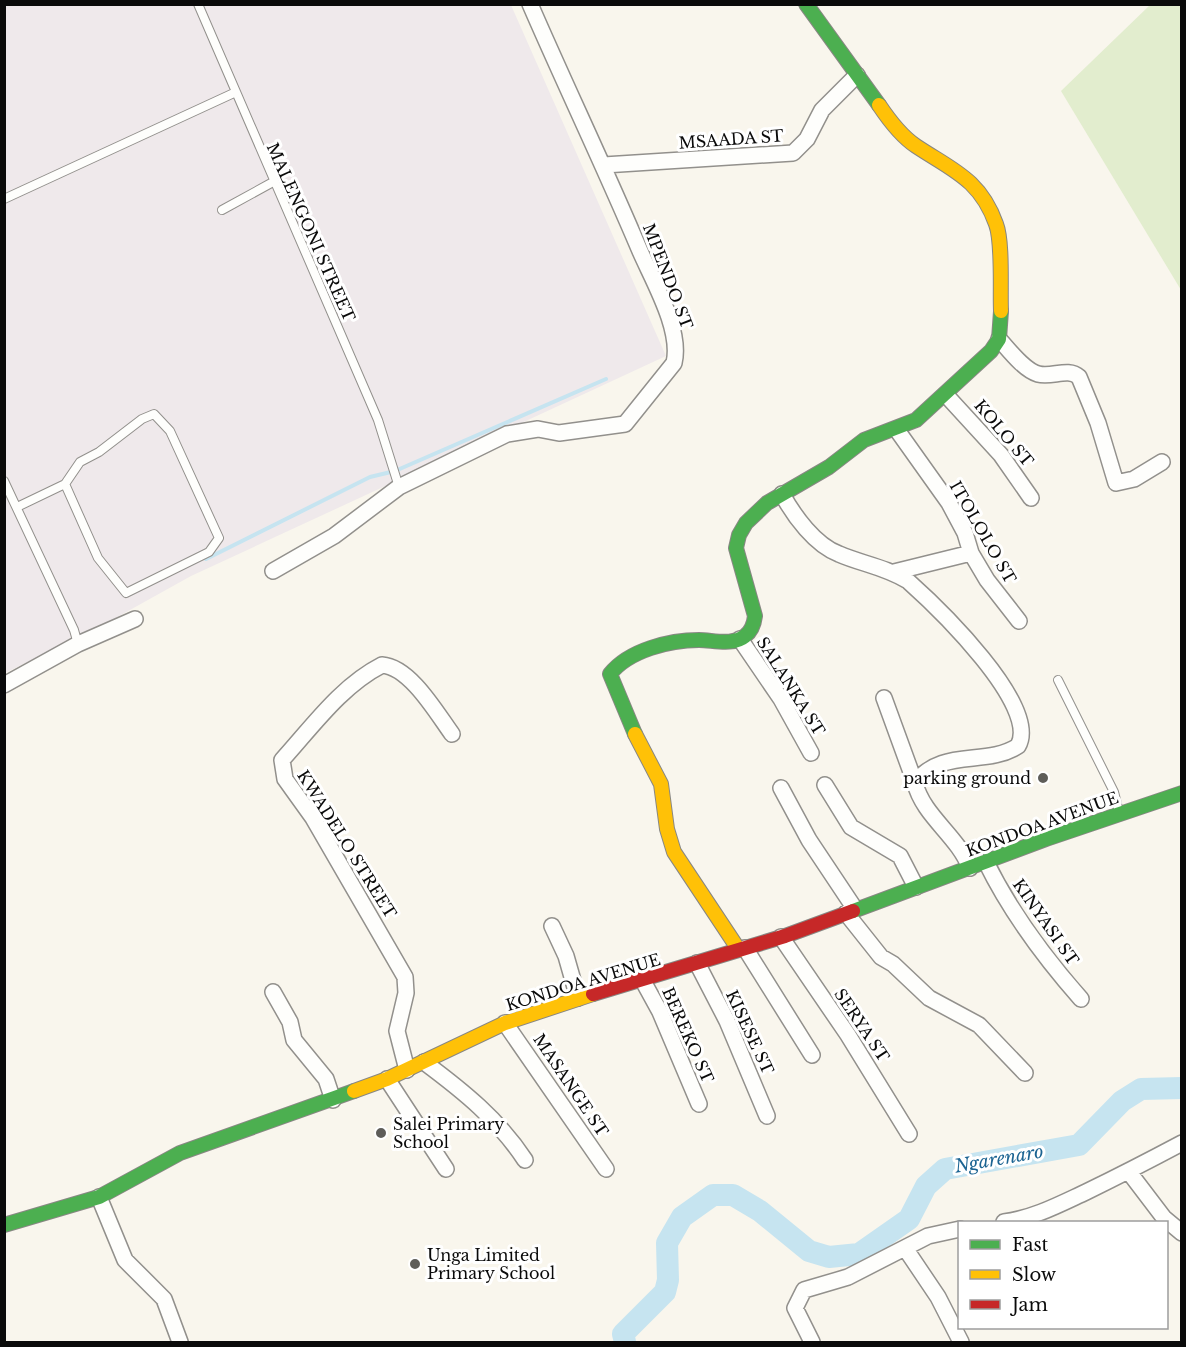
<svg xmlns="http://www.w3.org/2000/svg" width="1186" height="1347" viewBox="0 0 1186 1347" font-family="'Libre Baskerville',serif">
  <rect width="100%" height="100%" fill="#f9f6ed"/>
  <path fill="#efe9eb" d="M5,5h506l155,351 -475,220 -97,54 -89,43z"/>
  <path fill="#e2edce" d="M1150,5h31v285l-120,-199z"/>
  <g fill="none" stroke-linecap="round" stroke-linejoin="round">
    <path stroke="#c6e4f0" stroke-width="4" d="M206,559l164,-82 25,-6 211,-92"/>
    <path stroke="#c6e4f0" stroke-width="22" d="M625,1342l-2,-8 42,-42 3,-12 -1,-37 15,-26 31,-22h20l27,16 49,40 20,6 30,-3 50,-35 17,-33 19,-17 134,-24 43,-44 19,-12 41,-1"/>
    <defs>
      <path id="lane" d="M198,4l180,416 21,67
        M4,199l232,-107
        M222,210l51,-28
        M4,481l70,149 4,14
        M17,507l48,-23 15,-22 19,-10 43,-33 12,-5 16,17 49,107 -10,14 -83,41 -28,-35 -33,-74
        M1058,680l56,112 5,20"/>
      <path id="street" d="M604,165l189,-12 14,-14 15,-29 35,-35
        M999,339c10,11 25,31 39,35 14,4 30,-7 41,3l19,46 18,60 18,-4 28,-17
        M946,395l55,60 30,43
        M897,430l52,73 16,30 6,20 16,27 32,41
        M782,494c12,22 33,51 57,60 23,10 47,13 69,27 28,25 133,125 110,165 -33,21 -76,1 -103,37 8,33 43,53 55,85
        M273,571l61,-35 65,-49 108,-53 31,-5 21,4 66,-9 49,-61c8,-33 -21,-82 -34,-112 -35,-83 -74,-164 -110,-247
        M894,572l77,-19
        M740,639l41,60 30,54
        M4,685l74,-41 57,-25
        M884,698l31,85
        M825,785l26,42 49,29 16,31
        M781,788l28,52 46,69
        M986,862c25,51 58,95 95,137
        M846,913l35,44 12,7 36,34 50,27 46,48
        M552,926l14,30 12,42
        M781,937l67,98 61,99
        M745,948l67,107
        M697,963l30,58 40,95
        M643,981l17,31 39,92
        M273,992l17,30 4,18 32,39 7,21
        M505,1023l101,146
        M424,1062c39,29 75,58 101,98
        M407,1070l-10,-39 9,-38 -1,-16 -92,-159 -28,-39 -3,-19c30,-33 59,-74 100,-95 28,2 54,47 70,69
        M387,1079l59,90
        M1129,1172l35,46 18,15
        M99,1197l26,63 39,39 16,43
        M1004,1222c30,-4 56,-18 82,-30 33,-16 64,-32 96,-49
        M905,1248l33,49 23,45
        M812,1342l-17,-34 9,-18 44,-13 80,-41 32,-7"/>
      <path id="fast" d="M806,4l73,101
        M635,734l-25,-60c19,-24 60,-34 89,-34 14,0 34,6 46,-4 7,-5 9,-12 10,-20l-19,-68 3,-13 7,-12 21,-20 62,-36 35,-27 52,-20 75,-69 8,-12 2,-28
        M853,911l193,-72 136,-46
        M4,1225l95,-28 81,-44 174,-62"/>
      <path id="slow" d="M879,105c10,15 22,31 37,41 36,24 64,33 80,78 7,18 4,66 5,87
        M635,734l26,50 6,45 7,23 65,98
        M354,1091l33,-12 118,-56 88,-29"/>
      <path id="jam" d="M593,994l192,-58 68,-25"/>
    </defs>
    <use href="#lane" stroke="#92908c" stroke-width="10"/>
    <use href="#street" stroke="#92908c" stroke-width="18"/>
    <use href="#fast" stroke="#888783" stroke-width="16"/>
    <use href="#slow" stroke="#888783" stroke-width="16"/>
    <use href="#jam" stroke="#888783" stroke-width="16"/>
    <use href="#lane" stroke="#fefefc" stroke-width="8"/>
    <use href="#street" stroke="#fefefc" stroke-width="15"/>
    <use href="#fast" stroke="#4caf50" stroke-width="14"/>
    <use href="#slow" stroke="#ffc107" stroke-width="14"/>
    <use href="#jam" stroke="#c62828" stroke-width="14"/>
  </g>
  <g fill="#5e5d59" stroke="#fff" stroke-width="2">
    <circle cx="1043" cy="778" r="6"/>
    <circle cx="381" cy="1133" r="6"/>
    <circle cx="415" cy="1264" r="6"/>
  </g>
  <g text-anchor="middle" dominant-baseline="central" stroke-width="6" stroke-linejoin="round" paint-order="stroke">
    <g font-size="16" fill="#0a0a0a" stroke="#fff">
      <text transform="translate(731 139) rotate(-4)">MSAADA ST</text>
      <text transform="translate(311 232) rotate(66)">MALENGONI STREET</text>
      <text transform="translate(668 276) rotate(69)">MPENDO ST</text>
      <text transform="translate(1004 433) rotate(50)">KOLO ST</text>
      <text transform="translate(983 532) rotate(60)">ITOLOLO ST</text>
      <text transform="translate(791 686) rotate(58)">SALANKA ST</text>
      <text transform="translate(1042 824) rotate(-20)">KONDOA AVENUE</text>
      <text transform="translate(347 844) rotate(58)">KWADELO STREET</text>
      <text transform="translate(1046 922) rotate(55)">KINYASI ST</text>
      <text transform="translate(583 982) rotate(-17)">KONDOA AVENUE</text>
      <text transform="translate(862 1025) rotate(56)">SERYA ST</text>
      <text transform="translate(750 1032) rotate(65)">KISESE ST</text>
      <text transform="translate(688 1035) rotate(66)">BEREKO ST</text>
      <text transform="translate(571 1085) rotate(56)">MASANGE ST</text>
    </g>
    <g font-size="16" fill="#0a0a0a" stroke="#fff" text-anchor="start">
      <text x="1031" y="778" text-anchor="end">parking ground</text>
      <text x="393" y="1124">Salei Primary<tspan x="393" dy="18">School</tspan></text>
      <text x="427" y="1255">Unga Limited<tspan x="427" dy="18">Primary School</tspan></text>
    </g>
    <g font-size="18" font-style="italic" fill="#1c6492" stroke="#fff">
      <text transform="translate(999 1159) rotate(-10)">Ngarenaro</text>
    </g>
  </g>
  <rect width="1186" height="1347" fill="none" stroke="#0a0a0a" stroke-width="12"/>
  <rect x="958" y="1221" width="210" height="108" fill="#ffffff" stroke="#9d9d9d" stroke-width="1.5"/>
  <rect x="970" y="1240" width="30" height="9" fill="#4caf50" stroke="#9d9d9d" stroke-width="1.5"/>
  <text x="1012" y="1251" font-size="18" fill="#0a0a0a">Fast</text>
  <rect x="970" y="1270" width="30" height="9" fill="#ffc107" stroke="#9d9d9d" stroke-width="1.5"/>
  <text x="1012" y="1281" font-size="18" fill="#0a0a0a">Slow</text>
  <rect x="970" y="1300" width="30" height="9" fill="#c62828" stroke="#9d9d9d" stroke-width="1.5"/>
  <text x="1012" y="1311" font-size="18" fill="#0a0a0a">Jam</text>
</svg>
